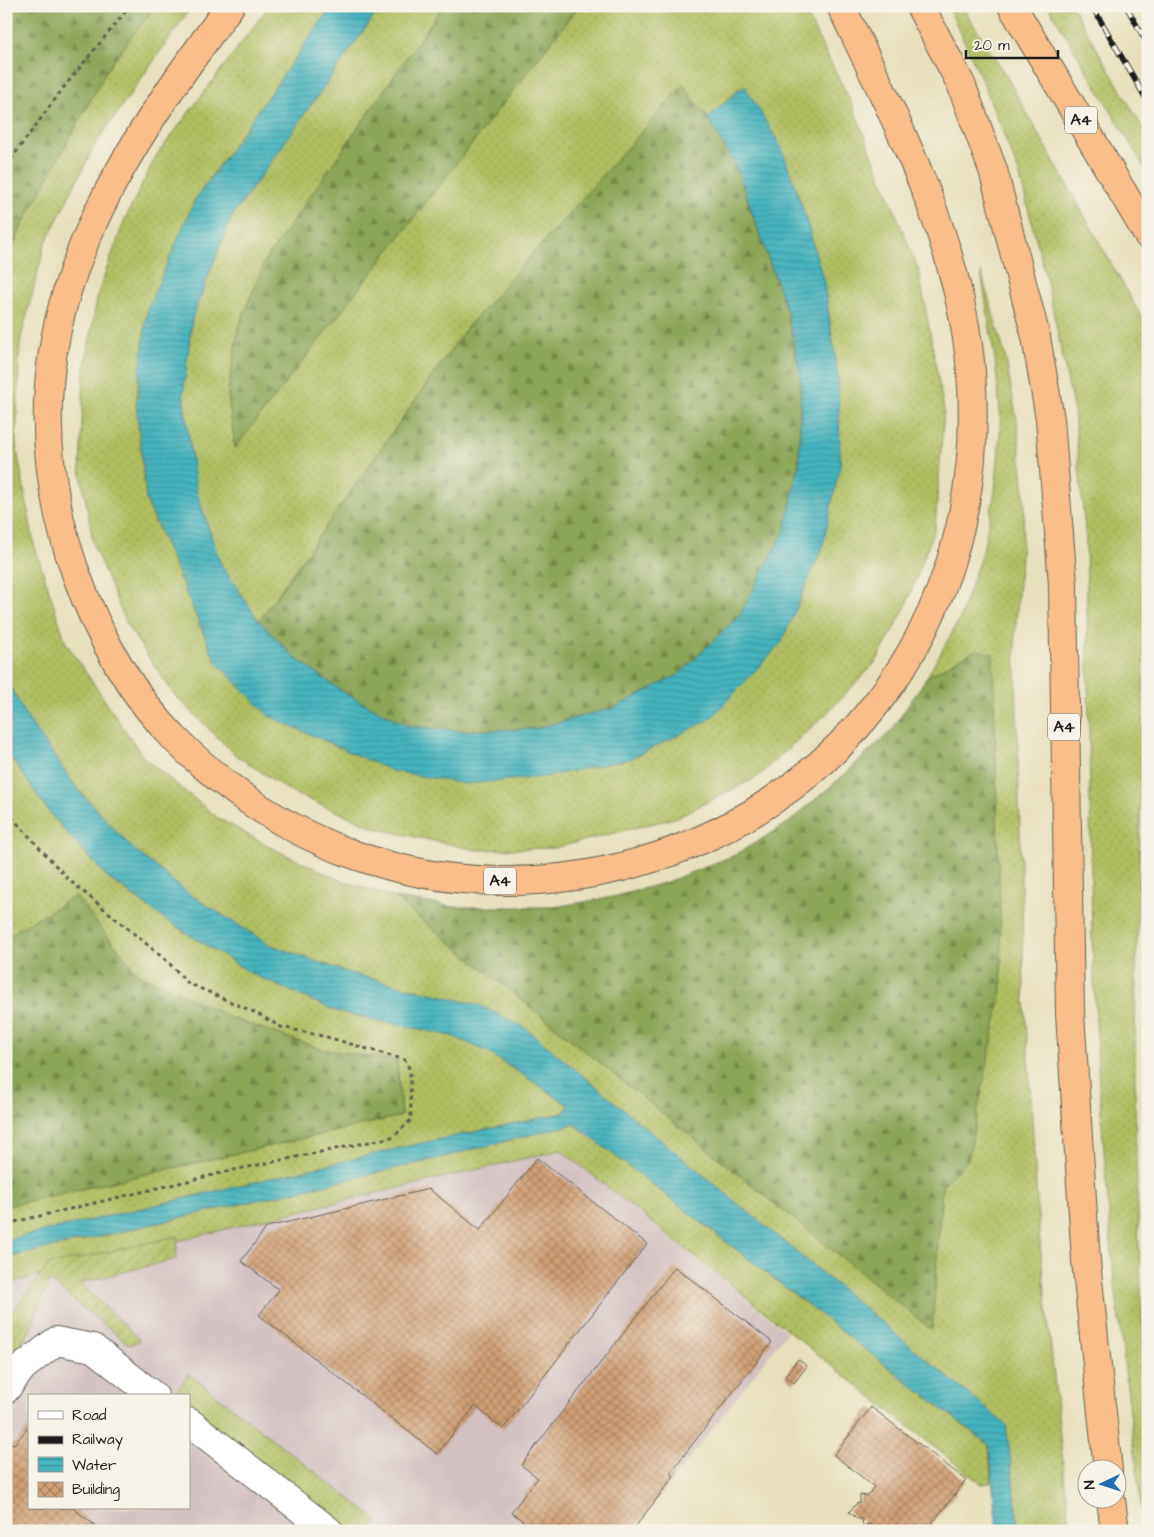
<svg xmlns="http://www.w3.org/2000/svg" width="1154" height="1537" viewBox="0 0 1154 1537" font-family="'Architects Daughter',sans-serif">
  <defs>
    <pattern id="grass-dots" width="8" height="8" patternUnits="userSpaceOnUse" patternTransform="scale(1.25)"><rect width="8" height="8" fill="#afbe60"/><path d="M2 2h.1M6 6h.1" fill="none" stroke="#96a353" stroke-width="1.8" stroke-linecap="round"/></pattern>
    <pattern id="forest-firs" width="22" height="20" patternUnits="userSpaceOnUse" patternTransform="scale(1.25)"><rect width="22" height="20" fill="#8ba556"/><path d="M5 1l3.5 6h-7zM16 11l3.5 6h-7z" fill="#718646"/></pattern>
    <pattern id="garden-furrows" width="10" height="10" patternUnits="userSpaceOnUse" patternTransform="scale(1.25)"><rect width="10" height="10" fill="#afbe60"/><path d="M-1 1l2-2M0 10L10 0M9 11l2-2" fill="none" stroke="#96a353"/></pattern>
    <pattern id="water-rules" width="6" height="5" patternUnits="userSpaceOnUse" patternTransform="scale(1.25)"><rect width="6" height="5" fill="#44b4be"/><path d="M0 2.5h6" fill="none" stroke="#38929a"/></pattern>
    <pattern id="building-cross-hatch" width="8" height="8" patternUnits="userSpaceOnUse" patternTransform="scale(1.25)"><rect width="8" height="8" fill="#d3a177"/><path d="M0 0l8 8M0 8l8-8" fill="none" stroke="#aa8261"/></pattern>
  </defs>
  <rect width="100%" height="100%" fill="#f7f3e8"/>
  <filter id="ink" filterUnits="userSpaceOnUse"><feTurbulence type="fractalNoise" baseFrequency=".02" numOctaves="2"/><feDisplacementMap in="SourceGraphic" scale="10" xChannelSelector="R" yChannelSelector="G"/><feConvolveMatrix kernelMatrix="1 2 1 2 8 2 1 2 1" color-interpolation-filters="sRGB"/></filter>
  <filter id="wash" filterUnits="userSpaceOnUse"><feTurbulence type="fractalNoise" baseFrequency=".0096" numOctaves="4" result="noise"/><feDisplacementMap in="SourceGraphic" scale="20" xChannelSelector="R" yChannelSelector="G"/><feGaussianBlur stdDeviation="1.12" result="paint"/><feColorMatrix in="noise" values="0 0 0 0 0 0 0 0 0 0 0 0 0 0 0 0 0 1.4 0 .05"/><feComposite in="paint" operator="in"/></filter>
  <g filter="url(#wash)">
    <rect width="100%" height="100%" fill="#e8e0bc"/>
    <path fill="#d2bfc0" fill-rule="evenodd" d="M561,1150l226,182 -154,199h-627v-247l260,-65zM29,1396h160v112h-160z"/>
    <path fill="url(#grass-dots)" stroke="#666d3e" d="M155,6h37l-97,139 -50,99 -25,98 -4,102 18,100 32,99 78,115 74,60 58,32 62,29 57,19 537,431 10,-143 26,-26 7,-510 -48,27 32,-57 24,-70 12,-58 6,-71 -6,-61 -14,-88 24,83 12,66 8,82 -10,132 9,353 15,245 31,298h-51l-13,-106 -527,-420 -130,-32 -81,-29 -79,-50 -59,-48 -51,-55 -54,-76 -19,-37v-415l18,-42 84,-153z
      M269,6h63l-138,195 -48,299 70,162 117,83 376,-25 131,-255 -2,-89 -14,-92 -20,-72 -60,-127 -36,33 -25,-32 -218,244 -206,291 -39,-58 -24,-73 -13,-95 9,-77 39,-100 150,-212h62l-178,255 -27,68 -10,64 7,54 344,-441h223l49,96 68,169 25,140 -9,117 -30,80 -29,54 -50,52 -70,64 -81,40 -121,30 -78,2 -98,-21 -87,-37 -58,-39 -59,-59 -46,-67 -34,-80 -14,-78 4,-97 14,-79 27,-74 31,-63z
      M948,6h14l43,68 143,255v111l-4,29c0,77 1,153 -1,230 -2,126 -8,252 -8,379 0,151 13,302 13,453h-4l-31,-263 -14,-183 -7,-147 -6,-396 -12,-130 -27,-130 -28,-109 -37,-93z
      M1048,6h24l76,131v36z
      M6,750l45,65 56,62 62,45 85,53 198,61 34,15 83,54 -5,8 -151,32 -407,95v-34l395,-90 -4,-55 -76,-12 -90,-31 -93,-44 -63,-78 -69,41z
      M574,1124l415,321 2,38 -10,1 -420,-334 -295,69 -260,65v-26l417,-96z
      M189,1374l189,147 -8,10h-24l-157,-121v-14h-16z"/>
    <path fill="url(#forest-firs)" stroke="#546039" d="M6,6h149l-47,62 -84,153 -18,42z
      M443,6h136l-344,442 -7,-54 10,-65 27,-68z
      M683,85l25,33 29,51 50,143 14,65 -2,86 -14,67 -46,86 -61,59 -62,32 -81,22 -73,2 -54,-5 -62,-32 -51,-36 -36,-37 206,-291z
      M975,650l18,4 9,336 -34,170 -26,26 -10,144 -537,-432 60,9h99l59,-10 54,-15 68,-27 53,-32 58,-50 45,-42 36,-54z
      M75,896l63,78 93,44 90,31 76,12 4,55 -395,90v-269z"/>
    <path fill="url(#garden-furrows)" stroke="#666d3e" d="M178,1236l-2,23 -96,24 60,57 -10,5 -81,-64 -20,52 -23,29v-47l2,1 41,-51z"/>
    <path fill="url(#water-rules)" stroke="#30686d" d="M332,6h49l-150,212 -39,100 -9,77 13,95 24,73 39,58 36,37 51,36 62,32 54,5 73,-2 81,-22 62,-32 61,-59 46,-86 14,-67 2,-86 -14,-65 -28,-80 -22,-63 -29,-51 36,-33 38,64 22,63 20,72 14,92 2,89 -18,84 -41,94 -72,77 -79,39 -86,18 -79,7 -73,-13 -123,-55 -53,-54 -70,-162 -10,-95 11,-95 47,-109z
      M6,678l19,37 54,76 51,55 59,48 79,50 81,29 130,32 45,22 482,398 13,106h-22l-8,-86 -415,-321 -151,38 -417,96v-18l407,-95 151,-32 5,-8 -83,-54 -34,-15 -114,-24 -84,-37 -85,-53 -62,-45 -56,-62 -45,-65z"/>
    <g id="blocks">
      <path fill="url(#building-cross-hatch)" d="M537,1158l110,86 -144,185 -28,-23 -38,48 -178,-139 20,-25 -38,-29 26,-34 162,-38 51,41z
        M675,1267l97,75 -102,131 4,3 -42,55h-96l-25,-19 27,-34 -17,-13z
        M798,1359l9,7 -13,17 -9,-7z
        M871,1407l95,73 -36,46 4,5h-55l-9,-7 -7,2 -1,-7h-4l-9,-7 7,-8 4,-1v-8l7,1 7,-9 -40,-32z
        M29,1426v82h44l29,23h-96v-66l4,-5 -4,-4v-14l9,2z"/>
    </g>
  </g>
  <g filter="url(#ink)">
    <use href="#blocks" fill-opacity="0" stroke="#636154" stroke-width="1"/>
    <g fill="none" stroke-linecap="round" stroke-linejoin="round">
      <defs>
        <path id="minor" d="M6,1389l17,-22 33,-26 37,7 61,48
          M189,1422l140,109"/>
        <path id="highway" d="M230,6c-83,113 -170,234 -181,379 -5,63 5,126 26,186 22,62 55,123 102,170 50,50 112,91 178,114 184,66 402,3 521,-151 74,-94 105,-214 95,-332 -11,-131 -74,-249 -130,-366
          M920,6l41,78 32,86 43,167 14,82 13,166 7,428 16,248 22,209
          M1012,6l136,229
          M1111,1500l4,31"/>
      </defs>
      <use href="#minor" stroke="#636154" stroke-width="30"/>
      <use href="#highway" stroke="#636154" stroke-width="30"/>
      <path stroke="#636154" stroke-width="3" stroke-dasharray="4 4" stroke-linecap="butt" d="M6,166l58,-79 66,-81
        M6,811l62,68 99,82 21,22 68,30 25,14 46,10 78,23 5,10 1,50 -18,17 -159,33 -228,54"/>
      <use href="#minor" stroke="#fff" stroke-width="28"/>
      <use href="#highway" stroke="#f8bd89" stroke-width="28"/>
      <defs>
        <path id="rail" d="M1092,6l56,96
          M1126,6l22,39"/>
      </defs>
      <use href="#rail" stroke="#1c1c1c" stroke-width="5.5"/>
      <use href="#rail" stroke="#f7f3e8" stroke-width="4" stroke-dasharray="11" stroke-linecap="butt"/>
    </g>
  </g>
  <g text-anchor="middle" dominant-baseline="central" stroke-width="5" stroke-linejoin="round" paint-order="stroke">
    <g fill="#f7f3e8" stroke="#5e5c59" stroke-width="1">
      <rect x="1065" y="106.5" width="32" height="27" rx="4"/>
      <rect x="1048" y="713.5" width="32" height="27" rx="4"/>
      <rect x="484" y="867.5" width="32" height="27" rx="4"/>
    </g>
    <g font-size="16" font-weight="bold" fill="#1c1c1c">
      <text x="1081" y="120">A4</text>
      <text x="1064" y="727">A4</text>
      <text x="500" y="881">A4</text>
    </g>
  </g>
  <rect width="1154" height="1537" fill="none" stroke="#f7f3e8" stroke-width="25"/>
  <rect x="28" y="1394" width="162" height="115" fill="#f7f3e8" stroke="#9f9d96"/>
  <rect x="38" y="1411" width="25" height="8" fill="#ffffff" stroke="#9f9d96"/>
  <text x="72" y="1420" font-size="15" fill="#1c1c1c">Road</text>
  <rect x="38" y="1436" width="25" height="8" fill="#1c1c1c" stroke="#9f9d96"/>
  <text x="72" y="1444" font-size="15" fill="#1c1c1c">Railway</text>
  <rect x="38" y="1457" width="25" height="15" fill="url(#water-rules)" stroke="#9f9d96"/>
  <text x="72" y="1470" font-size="15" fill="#1c1c1c">Water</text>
  <rect x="38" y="1482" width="25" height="15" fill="url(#building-cross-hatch)" stroke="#9f9d96"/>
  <text x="72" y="1494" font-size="15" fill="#1c1c1c">Building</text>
  <g transform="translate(1102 1484) rotate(266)"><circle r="24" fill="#f7f3e8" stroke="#9f9d96"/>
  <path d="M0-4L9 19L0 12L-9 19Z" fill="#1f6fb2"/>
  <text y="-8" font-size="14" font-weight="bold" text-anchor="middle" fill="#1c1c1c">N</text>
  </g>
  <path d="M966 50v8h92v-8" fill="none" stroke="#1c1c1c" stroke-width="2.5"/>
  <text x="974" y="50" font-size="15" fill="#1c1c1c" stroke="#f7f3e8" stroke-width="4" paint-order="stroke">20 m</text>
</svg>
